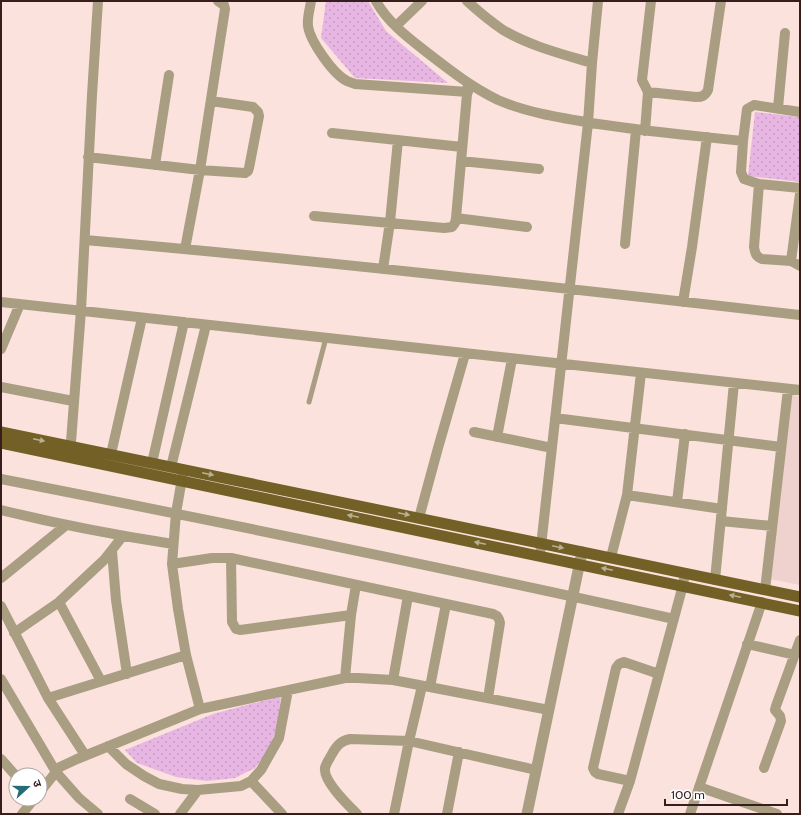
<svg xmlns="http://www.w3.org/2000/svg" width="801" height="815" viewBox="0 0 801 815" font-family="Cabin,'Noto Sans Devanagari',sans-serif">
  <defs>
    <pattern id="park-dots" width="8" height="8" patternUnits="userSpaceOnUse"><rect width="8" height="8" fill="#e7b6e2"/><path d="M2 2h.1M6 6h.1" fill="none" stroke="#c79cc1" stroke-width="1.8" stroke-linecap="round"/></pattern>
  </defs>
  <rect width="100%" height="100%" fill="#fbe2dd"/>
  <path fill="#efd2ce" d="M790,395l10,1v189l-30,-6z"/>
  <path fill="url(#park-dots)" d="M326,1h42l18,30 62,52 -93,-5 -34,-40z
    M755,112l45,5v65l-52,-6z
    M281,696l-4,32 -10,24 -12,16 -20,10 -28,3 -31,-4 -39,-14 -12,-13 88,-36z"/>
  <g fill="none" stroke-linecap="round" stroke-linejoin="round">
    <path stroke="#a99e81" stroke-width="5" d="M309,402l17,-64"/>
    <path stroke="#a99e81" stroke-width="10" d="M311,1c-1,8 -4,16 -3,25 2,15 25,48 39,55 2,1 6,2 8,3l113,8
      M376,1c12,22 34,38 53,53 22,17 44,34 69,46 28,12 58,17 88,22 52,9 104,13 157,19
      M467,1c11,10 23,20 36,29 27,16 59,24 89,33
      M396,26l26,-25
      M648,92l48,5c6,0 9,-1 12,-7l13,-89
      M778,108l7,-75
      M800,112l-46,-7 -7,4 -4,32 -2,31 3,7 15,5 41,4
      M645,131l3,-39 -6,-12 9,-79
      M332,133l130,14
      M88,157l112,13 45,3 3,-2 1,-3 10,-52 -1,-4 -5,-5 -42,-6
      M461,161l78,8
      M155,165l14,-90
      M759,184l-5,63c1,6 2,10 8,12l29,2 9,5
      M314,216l130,12 8,-1 3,-4 1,-5 12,-135
      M456,218l71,9
      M85,240c239,21 477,48 715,75
      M625,244l11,-114
      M185,249l15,-79 25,-161 -1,-4 -6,-4
      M791,261l9,-67
      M383,269l7,-47 8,-82
      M1,302l799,88
      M683,302l9,-55 15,-110
      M1,349l19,-45
      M1,387l72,14
      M555,418l226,29
      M474,432l78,16
      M497,437l15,-78
      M111,454l31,-136
      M70,455l11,-145 11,-215 6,-94
      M152,463l32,-141
      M171,467l35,-142
      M183,473l-7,40 -4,51 6,45 8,46 14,54
      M1,479c225,44 449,90 673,140
      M627,495l95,14
      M677,502l8,-68
      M1,510c57,14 114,25 172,34
      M419,518l19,-70 27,-94
      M721,521l51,5
      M112,551l4,49 11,74
      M540,555l48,-432 4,-60 6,-62
      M611,557l16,-62 14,-122
      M231,558l1,64 4,7 4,1 111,-15
      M172,564l40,-6h19l262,56c5,2 6,4 7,9l-12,75
      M1,578l64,-52
      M715,580l19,-197
      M765,590l23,-201
      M59,602l42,79
      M1,606l47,92 37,57
      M14,633l45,-31 45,-42 18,-23
      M747,644l48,11
      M345,678l6,-63 5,-30
      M1,679l55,93 23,26 19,16
      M393,680l15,-84
      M430,687l16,-83
      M48,698l138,-43
      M108,746l18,18 18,12 15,8 23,5 16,1 43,-4 10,-5 10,-11 18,-32 9,-48
      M1,759l15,17
      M764,768l17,-47 -1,-5 -5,-6 1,-4 24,-66
      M251,781l31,33
      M630,781l-32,-7 -3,-2 -2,-4 23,-100 3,-4 5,-2 35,12
      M699,787l78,27
      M40,792l20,-25 17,-8 123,-50 145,-31h13l35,2 156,30
      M130,799l25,15
      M22,814l12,-15
      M180,814l18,-24
      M357,814c-9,-9 -34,-33 -32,-46 1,-5 5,-10 7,-14 5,-9 9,-13 18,-15l59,2 127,29
      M394,814l15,-73 13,-55
      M447,814l12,-62
      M618,814l12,-33 53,-196 2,-12
      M690,814l72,-212"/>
    <path stroke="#a99e81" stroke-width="11" d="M527,814l55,-262"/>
    <path stroke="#736027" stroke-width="11" d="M1,432l799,165
      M1,443l799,168"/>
  </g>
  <defs><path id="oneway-solid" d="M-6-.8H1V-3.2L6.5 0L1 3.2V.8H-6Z"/></defs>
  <g fill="#b9b093">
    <use href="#oneway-solid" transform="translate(39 440) rotate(12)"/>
    <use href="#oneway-solid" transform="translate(208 474) rotate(12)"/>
    <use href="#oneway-solid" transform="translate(404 514) rotate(12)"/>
    <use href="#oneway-solid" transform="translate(353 516) rotate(-168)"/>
    <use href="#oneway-solid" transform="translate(480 543) rotate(-168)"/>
    <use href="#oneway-solid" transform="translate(558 547) rotate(12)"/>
    <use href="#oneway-solid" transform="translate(607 569) rotate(-168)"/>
    <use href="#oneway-solid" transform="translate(735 596) rotate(-168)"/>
  </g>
  <rect width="801" height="815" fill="none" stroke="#351e1b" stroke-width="4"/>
  <g transform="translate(28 787) rotate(69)"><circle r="19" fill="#ffffff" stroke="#aea5a4"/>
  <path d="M0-3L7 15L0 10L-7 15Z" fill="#246d78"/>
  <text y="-6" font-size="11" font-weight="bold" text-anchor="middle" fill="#351e1b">उ</text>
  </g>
  <path d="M665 799v6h122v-6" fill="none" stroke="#351e1b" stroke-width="2"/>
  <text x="671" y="799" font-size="12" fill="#351e1b" stroke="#ffffff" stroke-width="3" paint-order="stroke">100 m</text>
</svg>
